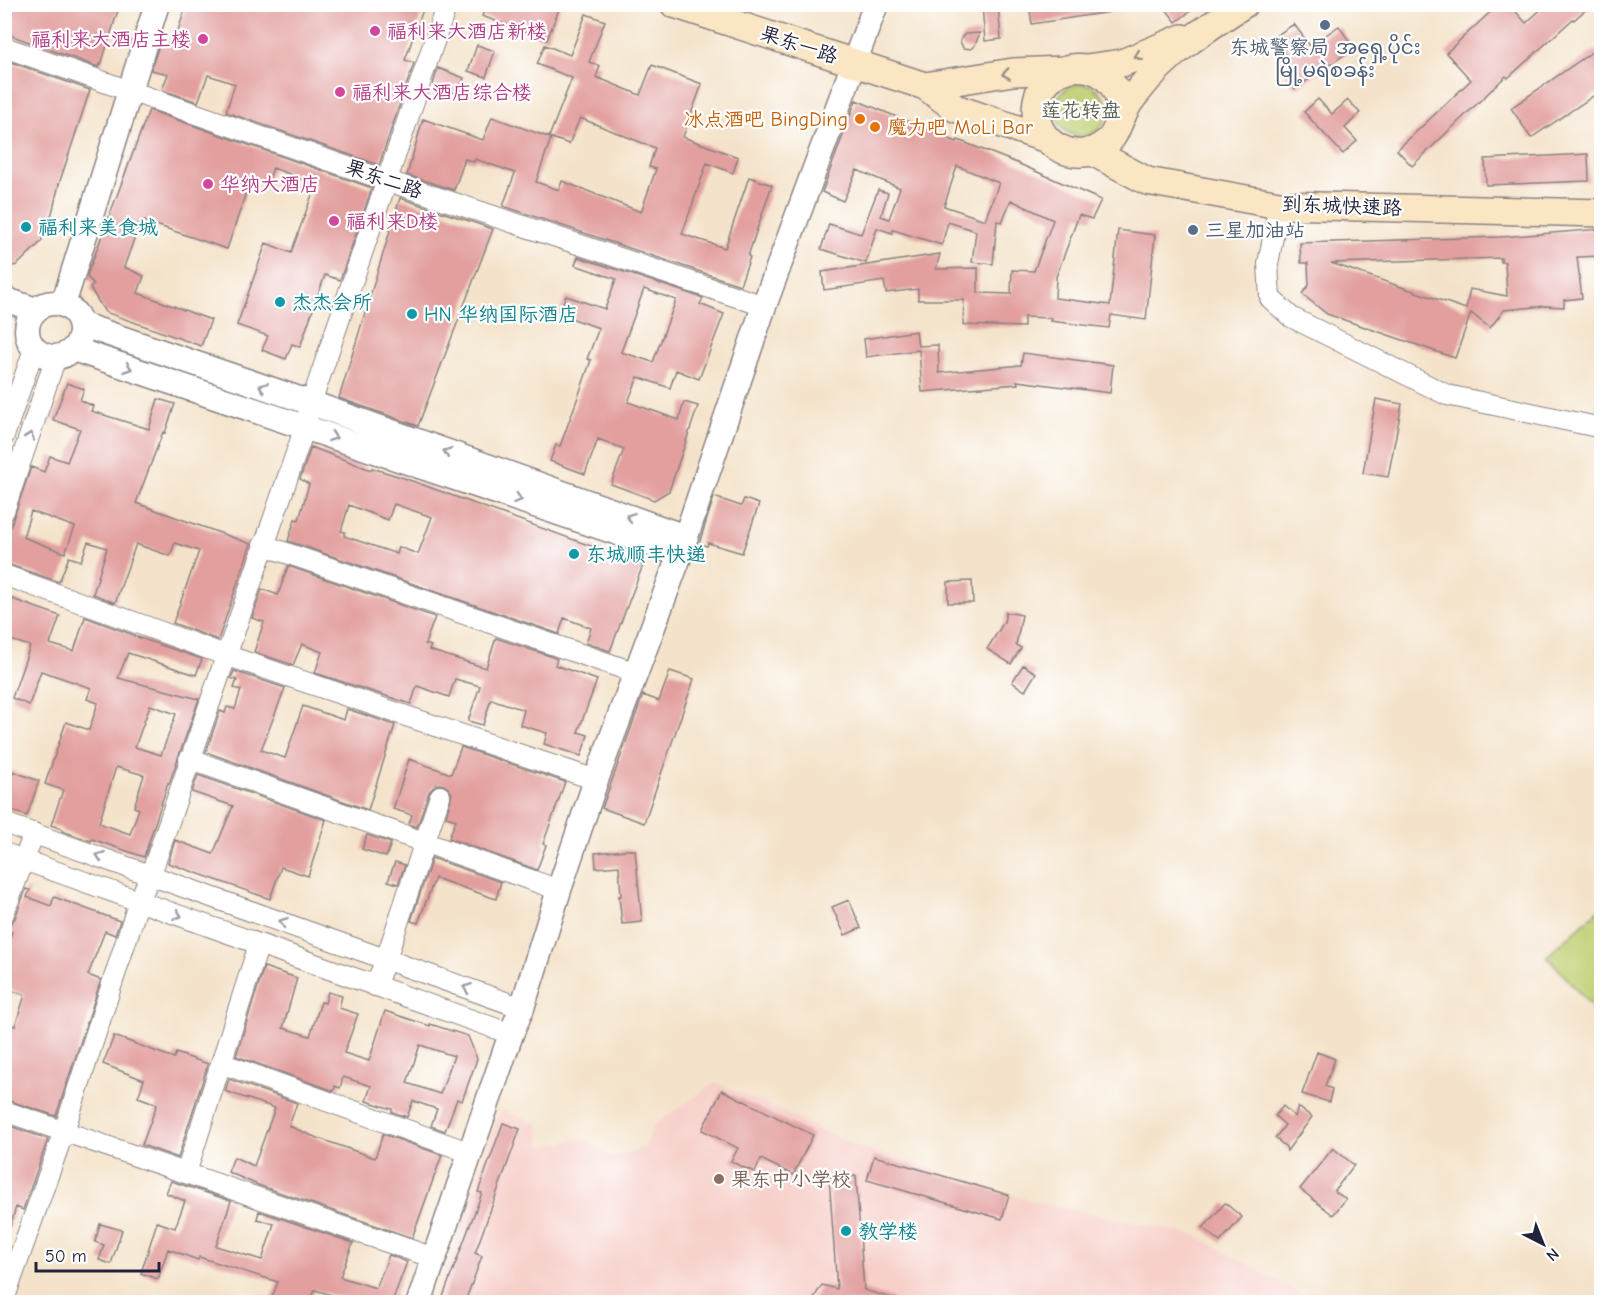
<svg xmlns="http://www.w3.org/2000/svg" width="1606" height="1307" viewBox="0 0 1606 1307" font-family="'Comic Neue','LXGW WenKai TC','Noto Sans Myanmar',sans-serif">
  <rect width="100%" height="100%" fill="#fff"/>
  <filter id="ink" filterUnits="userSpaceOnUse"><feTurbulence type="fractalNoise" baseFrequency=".0167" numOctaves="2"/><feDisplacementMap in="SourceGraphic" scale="12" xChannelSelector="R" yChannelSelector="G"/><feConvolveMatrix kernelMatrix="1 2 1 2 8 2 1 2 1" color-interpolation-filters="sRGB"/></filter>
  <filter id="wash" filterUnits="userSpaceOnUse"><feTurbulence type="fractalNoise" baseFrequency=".008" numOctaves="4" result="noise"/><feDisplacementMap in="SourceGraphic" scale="24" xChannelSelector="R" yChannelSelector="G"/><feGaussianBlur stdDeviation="1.35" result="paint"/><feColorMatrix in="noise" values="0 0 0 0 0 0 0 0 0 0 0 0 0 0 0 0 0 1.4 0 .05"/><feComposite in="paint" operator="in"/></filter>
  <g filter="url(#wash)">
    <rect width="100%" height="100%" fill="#f4e3ca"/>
    <path fill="#f7d0ca" d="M716,1082l137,63 178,56 166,35 118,66h-881l67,-192 37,14 3,23 43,-9 27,19 34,-9 9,-23z"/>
    <path fill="#bfcf72" stroke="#707856" stroke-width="1.5" d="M1055 110a26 26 0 1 1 52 0a26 26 0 1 1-52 0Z
      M1601,908v109l-54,-61z"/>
    <g id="blocks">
      <path fill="#e29f9e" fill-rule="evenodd" d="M4,4h116l-19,61 -2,-1 -1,3 -94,-34z
        M187,4h238l-20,56 9,3 -35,102 -153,-53 9,-28 -27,-9 -10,27 -36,-12 6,-16 -17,-4 9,-28 13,3z
        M487,4h74l-14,36 -65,-24z
        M1029,4h80v8l-77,12z
        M1162,4h38l-24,18z
        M1499,4h10l17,19 21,-19h45l-18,16 -1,-1 -65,59 -2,-2 -94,90 -15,-16 74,-70 -25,-27z
        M998,5l3,34 -16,2 -3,-35z
        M586,14l19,7 -16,41 11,4 -4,11 44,18 12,-30 50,19 -19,53 55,20 -5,16 -26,-10 -25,71 43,14 24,-71 23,8 -24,71 2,1 -10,28 -237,-79 12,-33 -40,-14 -1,3 -9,-3 -11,31 -47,-15 16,-56 60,21 9,-23 59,21 -15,44 23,8 3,-9 79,31 15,-43 -7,-2 6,-19 -75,-30 -11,26 -20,-7 23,-59 -35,-14 8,-19 25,10z
        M1294,24l16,22 29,-20 15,22 -59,41 -15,-22 9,-7 -15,-23z
        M980,33l-6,14 -3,2 -8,-1 -3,-7 2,-4 3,-3z
        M477,45l18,6 -9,26 -18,-6z
        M1595,50l7,9v31l-71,48 -20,-30z
        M5,60l85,30 -31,94 -7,29 -11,29 -24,23 -13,3z
        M438,68l26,10 -6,16 -25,-10z
        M1318,99l14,15 16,-14 12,13 -15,15 12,13 -14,13 -39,-42z
        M856,100l101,42 1,-2 59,23 84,37 -9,19 -13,-4 -23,62 -1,21 55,7 8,-75 37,5 -9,85 -35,-5 -2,13 -59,-7 1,-3 -27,-1v10l-61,-2 1,-25h-46v-11l-32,4 -2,-12 -60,9 -2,-18 118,-18 -4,15 42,-1v25l33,1 1,-24 22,1 19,-51 -42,-20 -9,22 -5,-1 -4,43 -21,-2 4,-31 -28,-9 -6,23 -49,-15 -1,3 -15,-5 -11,35 -45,-14 8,-25 32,10 17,-44 10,3 -7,23 8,3 11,-31 -43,-18 -14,31 -21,-9zM957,166l42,17 -14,37 -41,-14z
        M149,110l223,78 -32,92 -15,-5 -25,72 -8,-3 -6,15 -24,-9 6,-14 -31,-11 29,-82 25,10 25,-69 -43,-16 -6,16 -16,-6 -24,71 -86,-29 -17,47 20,9 -6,17 73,27 -10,26 -96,-34 -15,-24 4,-4 -7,-7 1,-4z
        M1588,154l1,27 -103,4 -1,-26z
        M400,198l93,31 -75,197 -79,-28z
        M1602,229v27l-25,1 5,41 -18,2v7l-19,-1 -41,4 -14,18 -19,-15 -16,45 -128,-44 -25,-20 7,-9 -1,-22h-7l-1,-20 200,-6zM1501,258v4h4l2,34 -37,-7 -4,20 -135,-46z
        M578,257l125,41 -3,6 24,10 -25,65 -23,-9 -6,18 -32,-11 -10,25 51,18 5,-18 14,4 -29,85 -15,9 -43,-16 13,-35 -26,-10 -13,35 -35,-13 6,-16 4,1 18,-49 13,-37 -4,-1 12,-31 -40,-14 7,-18 39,13 11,-30 -41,-14zM644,289l32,11 -23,62 -32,-10z
        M916,331l2,15 20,-1 1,28 82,-8 2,-12 90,12 -3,28 -93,-12 1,3 -96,8 -3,-42 -53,7 -2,-18z
        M67,383l17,6 -4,11 13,6 -2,5 58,18 9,-30 17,5 -10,29 -2,-1 -27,71 115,41 -33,96 -45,-17 26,-72 -24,-8 -5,13 -34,-12 -21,59 -22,-9 14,-46 -19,-6 -7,19 -12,-4 -10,25 -55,-19v-30l4,1 23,-67 13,5 6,-16 17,6 13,-33 -27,-9zM31,511l44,16 -10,26 -42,-16z
        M1376,399l26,5 -14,73 -25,-4z
        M311,447l60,23 1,-2 32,10 239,87 -33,86 -24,-8 5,-15 -27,-10 -5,16 -271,-93 7,-22 4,1 10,-36 -9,-5zM394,504l38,13 -14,37 -19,-7 -2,7 -53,-18 1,-4 -4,-1 8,-26 39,15z
        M714,497l27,9 3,-7 15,5 -17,49 -34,-10 -1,3 -8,-2z
        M288,566l147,51 -10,27 6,2 -2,4 57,18 10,-30 54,18 7,3 -2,6 42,15 -19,52 10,3 -7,21 -37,-12 3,-11 -27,-8 4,-15 -33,-11 -8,26 -15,-4 12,-35 -25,-7 -6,18 -32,-11 -6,18 -96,-31 7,-21 -20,-8 -9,21 -39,-13 10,-30 -12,-4 10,-29 16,6z
        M972,581l1,22h-25v-21z
        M4,596l56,20 -10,28 24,7 11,-34 49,18v1l68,23 -6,16 -68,-22 -10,25 81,21 -30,85 -1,-1 -24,74 -52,-18 -1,2 -29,-10v-2l-11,-4 12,-35 -18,-6 21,-62 23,8 9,-27 -11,-4 4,-11 -50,-17 -12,34 -17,-7 18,-52 -26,-8zM150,705l26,9 -15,41 -26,-8zM116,767l28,8 -10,32 5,2 -9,25 -31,-11z
        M1006,612l16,3 -6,30 5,3 -10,16 -24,-15 17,-27z
        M1023,665l13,8 -11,18 -13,-9z
        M234,671l51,17 -24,62 24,8 18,-52 41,14 3,-11 48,16 -27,85 -162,-58 14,-41 5,2 2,-6 8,2 6,-19 -7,-2 3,-8 -6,-2z
        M670,671l24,8 -50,144 -42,-15 41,-113 16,6z
        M461,747l104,35 -22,62 3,1 -9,25 -88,-32 7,-18 -10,-3 6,-23 -3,-5 -5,-4 -7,-1 -8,8 -12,35 -8,-3 3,-9 -19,-6 16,-50 42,15z
        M4,768l35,13 -12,35 -23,-8z
        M198,775l128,45 -18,56 -27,-9 -11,32 -102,-36 7,-23 38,14 20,-48 -41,-14z
        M367,835l24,8 -5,14 -24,-8z
        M626,850h9l7,72 -20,2 -3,-28h2l-2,-30 -23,2 -1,-15z
        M432,858l69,24 -5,17 -61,-21 -17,45 -7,-2z
        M395,862l10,3 -7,19 -10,-3z
        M26,889l4,1 -3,7 24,9 3,-9 66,24 -5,14 -10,-4 -17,44 13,5 -45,136 -52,-17v-76l11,3 10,-31 -21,-7v-33l8,-23 -8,-2v-5l7,-2 4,-5z
        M849,900l12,28 -16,7 -13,-28z
        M264,967l33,11 -14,50 27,8 11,-34 4,1 3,-11 14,4 -3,12 19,6 -14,39 25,8 16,-50 45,15v-2l38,12 9,23 -15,42 -5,-2 -12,32 -14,-5 6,-17 -24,-8 -6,16 -15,-5v-3l-26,-8 5,-15 -28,-9 -3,11 -5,-2 -1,5 -98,-35zM420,1045l34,11 -14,38 -33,-11z
        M114,1036l60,22 2,-5 32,11 -30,94 -36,-13 15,-41 -19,-7 6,-17 -41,-16z
        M1317,1052l18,7 -10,27 7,3 -3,13 -27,-8z
        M229,1079l68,24 -8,23 26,11 60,21 8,-24 59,21 -30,83 -154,-53 -30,-13 6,-15 20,9 21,-58 -50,-17z
        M722,1090l91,45 -20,40 -32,-16 -6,13 -13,-5 -11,-6 7,-13 -36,-18z
        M1283,1106l12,11 3,-10 14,10 -25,34 -1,-4 -11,-9 10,-13 -10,-9z
        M503,1123l17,6 -45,124 7,3 -17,46h-24l41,-109 -4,-1z
        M4,1124l44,15 -25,71 -7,-3 -9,29 -3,-1z
        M1333,1148l21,17 -20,26 12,8 -13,16 -33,-26z
        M874,1156l135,39 -7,24 -135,-39z
        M856,1176l8,114 30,9 -1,3h-82l11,-17 15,4 -8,-112z
        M171,1181l60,20 -15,45 46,14 12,-36 -17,-5 2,-8 94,32 -13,34 36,11 13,-33 18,7 -15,40h-37l-40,-12 -5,12h-40l8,-20 -79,-25 -1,3 -30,-11 -10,30 -17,-6 16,-51 18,6 10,-27 -19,-8z
        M1225,1203l17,14 -22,25 -17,-14z
        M100,1224l22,6 -11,34 -12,-4 5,-15 -9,-3z"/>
    </g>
  </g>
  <g filter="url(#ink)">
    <use href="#blocks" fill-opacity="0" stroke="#8b8282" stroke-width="1.5"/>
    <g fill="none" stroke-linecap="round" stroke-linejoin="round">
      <defs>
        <path id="minor" d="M4,47l384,134 376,125
          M1279,205l-11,59 2,34 21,19 156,78 155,33
          M4,436l30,-87
          M4,511l52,-154
          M263,545l373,128
          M4,575l221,80 371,125
          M189,759l370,131
          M4,823l518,185
          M4,853l507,181
          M4,913l30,-80
          M375,986l11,-27 54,-163
          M221,1063l250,90
          M4,1111l430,147
          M186,1173l73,-229
          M4,1300l60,-169 75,-230 12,-27 154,-447 6,-24 136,-399"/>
        <path id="tertiary" d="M4,299l32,11
          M27 330a27 27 0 1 1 54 0a27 27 0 1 1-54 0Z
          M63,305l94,-301
          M80,324l231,79 374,134
          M73,349l607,205
          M419,1302l92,-268 11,-26 37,-118 37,-110 84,-226 84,-248 112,-302"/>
        <path id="secondary" d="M674,4l251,82 30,22 92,31
          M1086,68l36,-5 60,-25
          M925,86l88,-14 52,-2
          M1122,115c-4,-68 -88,-58 -86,-2 1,31 39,51 64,34 16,-9 15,-18 23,-33 3,-8 9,-16 15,-23 28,-37 67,-62 106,-87
          M1091,151l56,30 132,24 323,8"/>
      </defs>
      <use href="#minor" stroke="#8b8282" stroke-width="22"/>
      <use href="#tertiary" stroke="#8b8282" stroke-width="27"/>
      <use href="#secondary" stroke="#8b8282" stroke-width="30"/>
      <use href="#minor" stroke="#fff" stroke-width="20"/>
      <use href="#tertiary" stroke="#fff" stroke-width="24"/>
      <use href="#secondary" stroke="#fbe6c3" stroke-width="27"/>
    </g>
    <defs><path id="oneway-chevron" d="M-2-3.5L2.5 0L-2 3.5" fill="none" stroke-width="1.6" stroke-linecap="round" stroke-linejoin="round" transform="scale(1.5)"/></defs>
    <g stroke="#998e86">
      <use href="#oneway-chevron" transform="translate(1138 56) rotate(158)"/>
      <use href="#oneway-chevron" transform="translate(1006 74) rotate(172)"/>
    </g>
    <g stroke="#9c9ca7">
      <use href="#oneway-chevron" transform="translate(128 368) rotate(19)"/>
      <use href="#oneway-chevron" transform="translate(263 387) rotate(-161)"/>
      <use href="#oneway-chevron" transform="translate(30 436) rotate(-71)"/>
      <use href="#oneway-chevron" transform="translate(333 437) rotate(19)"/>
      <use href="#oneway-chevron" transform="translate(447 452) rotate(-160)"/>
      <use href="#oneway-chevron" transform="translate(518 499) rotate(19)"/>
      <use href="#oneway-chevron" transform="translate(630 517) rotate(-160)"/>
      <use href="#oneway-chevron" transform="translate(100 856) rotate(-160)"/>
      <use href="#oneway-chevron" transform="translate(178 915) rotate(20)"/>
      <use href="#oneway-chevron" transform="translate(283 922) rotate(-160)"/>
      <use href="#oneway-chevron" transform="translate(467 988) rotate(-160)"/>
    </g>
  </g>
  <g fill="#5c6f8a" stroke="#fff" stroke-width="2">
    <circle cx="1325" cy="25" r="6"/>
    <circle cx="1193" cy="230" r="6"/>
  </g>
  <g fill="#d1479c" stroke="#fff" stroke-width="2">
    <circle cx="375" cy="31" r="6"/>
    <circle cx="203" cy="39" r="6"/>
    <circle cx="340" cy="92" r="6"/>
    <circle cx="208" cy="184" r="6"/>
    <circle cx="334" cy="221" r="6"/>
  </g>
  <g fill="#e8710a" stroke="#fff" stroke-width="2">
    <circle cx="860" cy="119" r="6"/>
    <circle cx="875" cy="127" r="6"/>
  </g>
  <g fill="#0f9aa8" stroke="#fff" stroke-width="2">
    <circle cx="26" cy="227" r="6"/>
    <circle cx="280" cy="302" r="6"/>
    <circle cx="412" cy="314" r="6"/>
    <circle cx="574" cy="554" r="6"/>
    <circle cx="846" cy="1231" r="6"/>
  </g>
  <circle fill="#8d6e63" stroke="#fff" stroke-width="2" cx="719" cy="1179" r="6"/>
  <g text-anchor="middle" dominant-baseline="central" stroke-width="4.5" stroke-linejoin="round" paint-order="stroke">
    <g font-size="20" fill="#b23c85" stroke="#fff" text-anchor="start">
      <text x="387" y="31">福利来大酒店新楼</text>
      <text x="191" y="39" text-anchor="end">福利来大酒店主楼</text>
      <text x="352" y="92">福利来大酒店综合楼</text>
      <text x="220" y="184">华纳大酒店</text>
      <text x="346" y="221">福利来D楼</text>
    </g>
    <g font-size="20" fill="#22223b" stroke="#fff">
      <text transform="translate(799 45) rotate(18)">果东一路</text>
      <text transform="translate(384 179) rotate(19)">果东二路</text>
      <text transform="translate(1342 206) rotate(2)">到东城快速路</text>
    </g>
    <g font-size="20" fill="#4e5e75" stroke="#fff">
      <text x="1325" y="47">东城警察局 အရှေ့ပိုင်း<tspan x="1325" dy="23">မြို့မရဲစခန်း</tspan></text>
      <text x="1205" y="230" text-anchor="start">三星加油站</text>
    </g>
    <g font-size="20" fill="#595f4e" stroke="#fff">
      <text x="1081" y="110">莲花转盘</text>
    </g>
    <g font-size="20" fill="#c56008" stroke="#fff" text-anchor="end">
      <text x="848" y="119">冰点酒吧 BingDing</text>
      <text x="887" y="127" text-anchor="start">魔力吧 MoLi Bar</text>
    </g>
    <g font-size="20" fill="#0d838f" stroke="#fff" text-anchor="start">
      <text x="38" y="227">福利来美食城</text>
      <text x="292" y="302">杰杰会所</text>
      <text x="424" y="314">HN 华纳国际酒店</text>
      <text x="586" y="554">东城顺丰快递</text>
      <text x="858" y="1231">教学楼</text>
    </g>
    <g font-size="20" fill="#785e54" stroke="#fff" text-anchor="start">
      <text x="731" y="1179">果东中小学校</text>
    </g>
  </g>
  <rect width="1606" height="1307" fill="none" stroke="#fff" stroke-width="24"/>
  <g transform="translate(1543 1244) rotate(138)" stroke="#ffffff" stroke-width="4.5" paint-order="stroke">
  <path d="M0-4.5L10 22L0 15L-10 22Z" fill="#22223b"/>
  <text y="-9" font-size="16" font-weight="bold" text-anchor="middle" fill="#22223b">N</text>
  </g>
  <path d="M36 1262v9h123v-9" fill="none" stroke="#22223b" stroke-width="3"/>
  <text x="45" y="1262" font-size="18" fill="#22223b" stroke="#ffffff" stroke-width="4.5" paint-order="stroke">50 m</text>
</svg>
